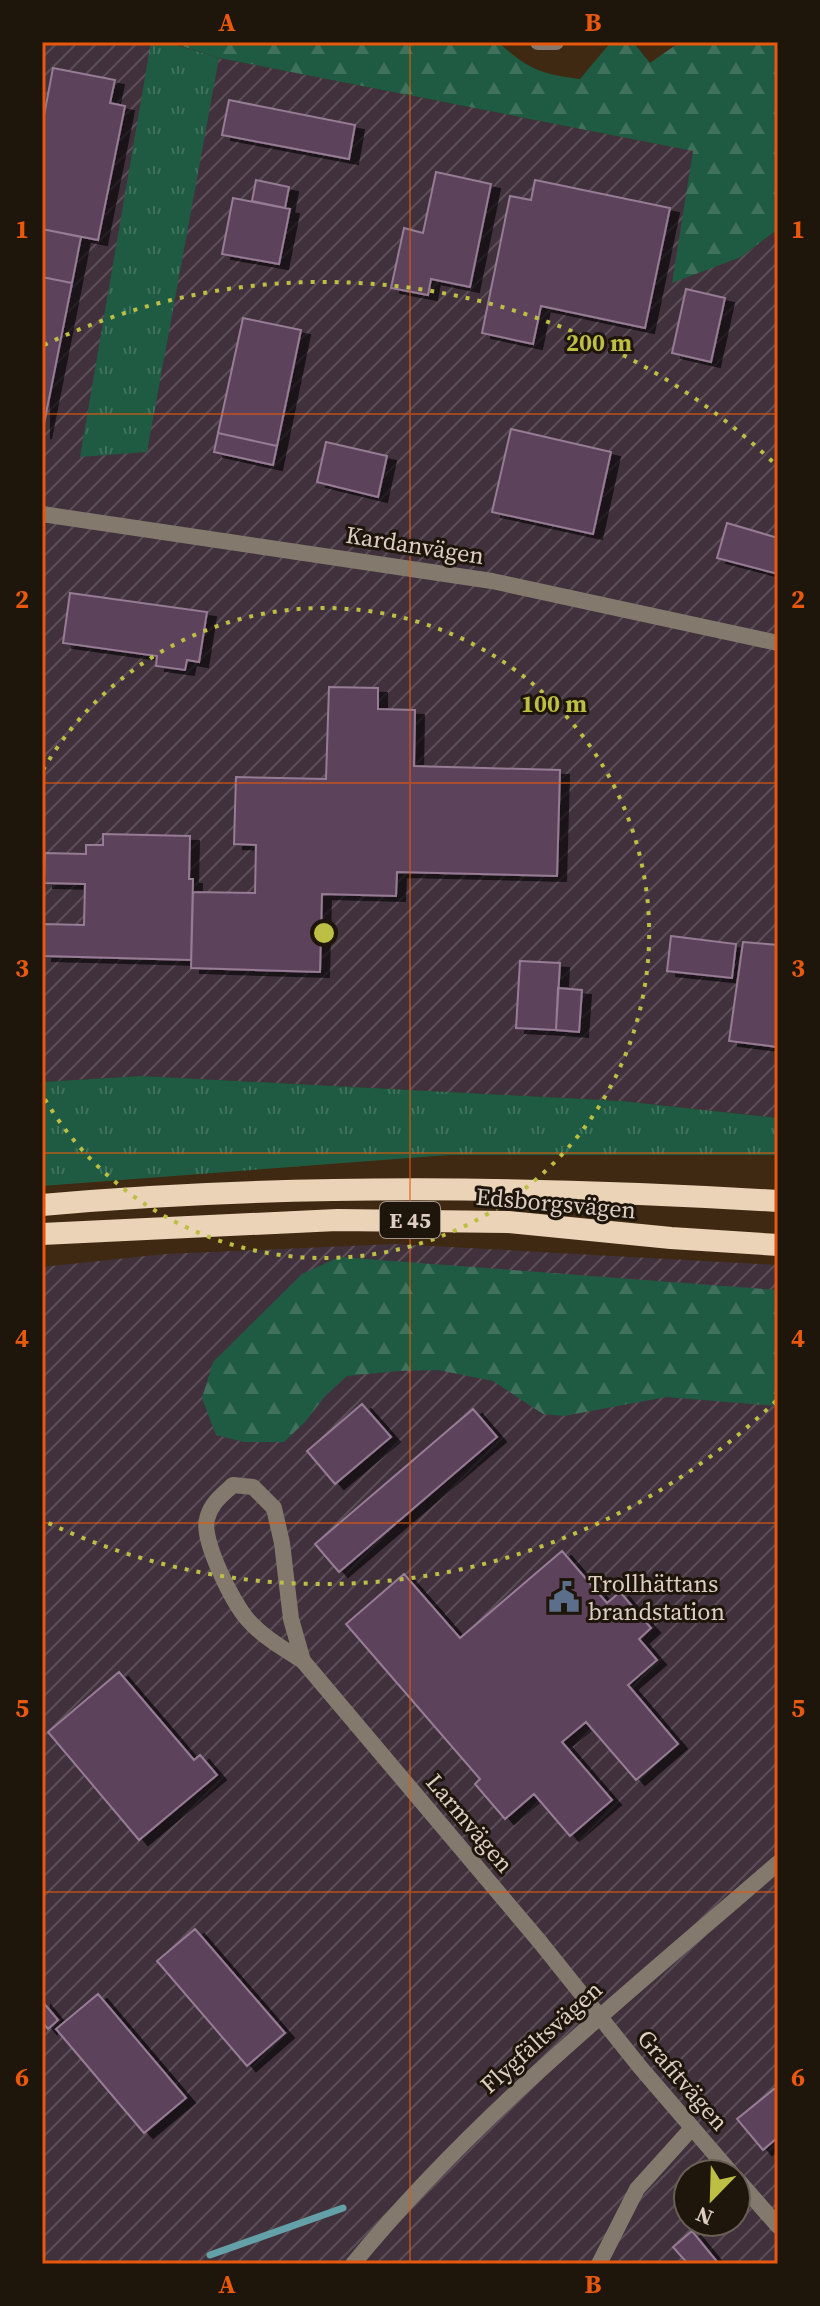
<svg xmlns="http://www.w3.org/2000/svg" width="820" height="2306" viewBox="0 0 820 2306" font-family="'Source Serif 4',serif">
  <defs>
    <pattern id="industrial-furrows" width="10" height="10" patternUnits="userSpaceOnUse" patternTransform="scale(2)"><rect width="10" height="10" fill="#40313c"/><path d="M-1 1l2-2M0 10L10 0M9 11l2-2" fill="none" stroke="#5b4e56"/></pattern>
    <pattern id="grass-tufts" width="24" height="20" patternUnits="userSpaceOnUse" patternTransform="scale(2)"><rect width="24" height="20" fill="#1f5b42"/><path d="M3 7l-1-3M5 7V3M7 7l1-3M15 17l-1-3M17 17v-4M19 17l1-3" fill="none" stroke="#3f715c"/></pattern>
    <pattern id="forest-firs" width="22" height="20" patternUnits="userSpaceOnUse" patternTransform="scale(2)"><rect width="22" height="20" fill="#1f5b42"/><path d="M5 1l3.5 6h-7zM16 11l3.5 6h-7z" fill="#3f715c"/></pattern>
    <filter id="shadow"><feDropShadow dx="9" dy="5" stdDeviation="0" flood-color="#0009"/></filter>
  </defs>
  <rect width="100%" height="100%" fill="#3f2912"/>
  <path fill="url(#industrial-furrows)" fill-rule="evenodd" d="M42,42h125l52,16 474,93 48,106 37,-28v889l-156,-17 -481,-25 -99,6z
    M395,1244l383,21v999h-736v-997l123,-13zM688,2174h48v48h-48z"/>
  <path fill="url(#grass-tufts)" d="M151,42h15l53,16 -72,394 -67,5z
    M141,1076l481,25 156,17v37h-329l-407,31v-104z"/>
  <path fill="url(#forest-firs)" d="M169,42h329c30,27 42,32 82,37l31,-37h22l17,21 30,-21h98v187l-37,28 -69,26 21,-132 -474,-93z
    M339,1257l439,33v116l-112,-9 -102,19 -21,-2 -50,-33 -55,-11 -40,1 -51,5 -22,20 -20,26 -21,20h-40l-28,-7 -14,-37 11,-36 89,-88z"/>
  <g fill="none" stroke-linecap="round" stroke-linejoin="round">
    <path stroke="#63a0a8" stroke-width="7" d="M210,2255l133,-47"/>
  </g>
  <path fill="#5c435a" stroke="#967b94" stroke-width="2" filter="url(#shadow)" d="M53,68l62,12 -5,23 15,3 -27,134 -56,-11v-103z
    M229,100l126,25 -6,34 -127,-24z
    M436,172l55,12 -21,103 -39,-8 -3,16 -37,-7 13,-60 19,5z
    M256,180l33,7 -4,21 -33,-7z
    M535,180l135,28 -25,120 -104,-22 -8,38 -51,-11 28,-137 21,4z
    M233,198l57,11 -11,55 -57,-10z
    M42,229l39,8 -9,46 -30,-6z
    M42,277l30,6 -30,151z
    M686,289l39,9 -14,64 -39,-9z
    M243,318l58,12 -24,116 -59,-13z
    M511,429l100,23 -18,82 -101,-22z
    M218,433l59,13 -4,19 -59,-13z
    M326,442l61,14 -9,41 -61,-15z
    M727,523l51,15v36l-61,-16z
    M70,593l137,19 -8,50 -12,-2 -2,10 -29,-4 1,-10 -94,-13z
    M329,687l49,1v21l37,1 -1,56 146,4 -3,106 -160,-4 -1,24 -74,-2 -2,78 -129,-4 2,-76 62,1 1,-48 -22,-1 2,-67 90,2z
    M103,834l87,2 -1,43h4l-2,81 -148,-4 1,-32 40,1 1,-41 -41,-1 1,-30 41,1v-9h17z
    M671,936l65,8 -4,34 -65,-7z
    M743,942l35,3v102l-49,-6z
    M520,961l40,2 -4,67 -40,-2z
    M558,988l24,2 -3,42 -23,-2z
    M362,1404l29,33 -56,47 -28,-33z
    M473,1409l24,28 -158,135 -24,-28z
    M562,1551l45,52 13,-11 31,36 -12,11 18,21 -29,25 50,59 -42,36 -50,-58 -24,20 50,58 -42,36 -36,-42 -29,25 -30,-35 5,-5 -134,-155 58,-50 56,64z
    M119,1672l75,88 6,-5 17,20 -78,65 -91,-108z
    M195,1929l90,104 -38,33 -90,-105z
    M98,1994l88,104 -42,35 -88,-104z
    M42,2001l16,19 -10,9 -6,-7z
    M774,2089l4,2v46l-15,13 -26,-31z
    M692,2231l27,33h-31l-15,-17z"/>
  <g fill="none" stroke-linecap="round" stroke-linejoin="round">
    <path stroke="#837a6d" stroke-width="16" d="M538,42h18
      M303,1661l-12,-42 -9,-76 -8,-35 -21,-21 -20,-2c-12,11 -22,18 -26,34 -6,21 26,84 41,101 15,17 36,29 55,41l237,281 100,125 92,107
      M736,2178l42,48
      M599,2264l38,-75 55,-61"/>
    <path stroke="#837a6d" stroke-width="16" d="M42,514l450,67 286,62
      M353,2264c124,-151 278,-273 425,-401"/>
    <path stroke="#ead3b7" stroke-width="22" d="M42,1205c245,-22 491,-19 736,-4
      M42,1234l295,-14 171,2 163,16 107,7"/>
  </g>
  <path fill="none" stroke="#e8590c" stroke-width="2" stroke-opacity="0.55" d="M410,42v2222M42,414h736M42,783h736M42,1153h736M42,1523h736M42,1892h736"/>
  <g fill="none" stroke="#bcbf43" stroke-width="4" stroke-dasharray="4 8">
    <path d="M43 770A325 325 0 1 1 43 1096"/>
    <path d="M776 1401A651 651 0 0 1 44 1521M44 345A651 651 0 0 1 776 465"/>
  </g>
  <defs>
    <symbol id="civic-bare" viewBox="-9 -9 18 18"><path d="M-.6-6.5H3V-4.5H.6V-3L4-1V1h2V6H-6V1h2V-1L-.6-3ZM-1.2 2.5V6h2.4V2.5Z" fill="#5c6f8a" stroke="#1e150b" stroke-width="2.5" paint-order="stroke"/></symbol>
  </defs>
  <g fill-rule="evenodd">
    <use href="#civic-bare" x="542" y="1575" width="44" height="44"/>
  </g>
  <g text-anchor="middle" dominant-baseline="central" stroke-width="6" stroke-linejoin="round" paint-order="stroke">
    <rect fill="#1e150b" stroke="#a4968a" stroke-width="2" x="380" y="1202" width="60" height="36" rx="6"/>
    <g font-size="22" font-weight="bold" fill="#ddcec1">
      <text x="410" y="1220">E 45</text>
    </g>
    <g font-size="24" fill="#ddcec1" stroke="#1e150b">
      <text transform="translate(415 545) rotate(9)">Kardanvägen</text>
      <text transform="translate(556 1203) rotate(5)">Edsborgsvägen</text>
      <text transform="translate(470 1823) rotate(50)">Larmvägen</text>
      <text transform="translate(541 2037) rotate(-42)">Flygfältsvägen</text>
      <text transform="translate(683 2080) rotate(49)">Grafitvägen</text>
    </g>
    <g font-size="24" fill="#ddcec1" stroke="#1e150b" text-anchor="start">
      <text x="588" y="1583">Trollhättans<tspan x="588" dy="28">brandstation</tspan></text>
    </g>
  </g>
  <circle cx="324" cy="933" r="12" fill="#bcbf43" stroke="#1e150b" stroke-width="4"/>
  <g font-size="24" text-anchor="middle" font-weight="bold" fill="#bcbf43" stroke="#1e150b" stroke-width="6" stroke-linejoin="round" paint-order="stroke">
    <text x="599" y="351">200 m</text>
    <text x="554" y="712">100 m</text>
  </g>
  <rect width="820" height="2306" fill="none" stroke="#1e150b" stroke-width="88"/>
  <g transform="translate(712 2198) rotate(203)"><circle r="38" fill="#1e150b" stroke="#6a5f54" stroke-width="2"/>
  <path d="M0-6L14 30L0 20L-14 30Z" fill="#bcbf43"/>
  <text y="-12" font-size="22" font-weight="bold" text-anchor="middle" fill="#ddcec1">N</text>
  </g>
  <rect x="44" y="44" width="732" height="2218" fill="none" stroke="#e8590c" stroke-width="3"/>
  <g font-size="26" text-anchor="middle" font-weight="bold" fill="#e8590c">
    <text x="227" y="31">A</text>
    <text x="593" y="31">B</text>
    <text x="22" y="238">1</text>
    <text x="798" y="238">1</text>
    <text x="22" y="608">2</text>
    <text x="798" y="608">2</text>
    <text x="22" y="977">3</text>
    <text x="798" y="977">3</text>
    <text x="22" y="1347">4</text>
    <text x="798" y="1347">4</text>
    <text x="22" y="1717">5</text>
    <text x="798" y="1717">5</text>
    <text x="22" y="2086">6</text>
    <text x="798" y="2086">6</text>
    <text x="227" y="2293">A</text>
    <text x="593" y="2293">B</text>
  </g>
</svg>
